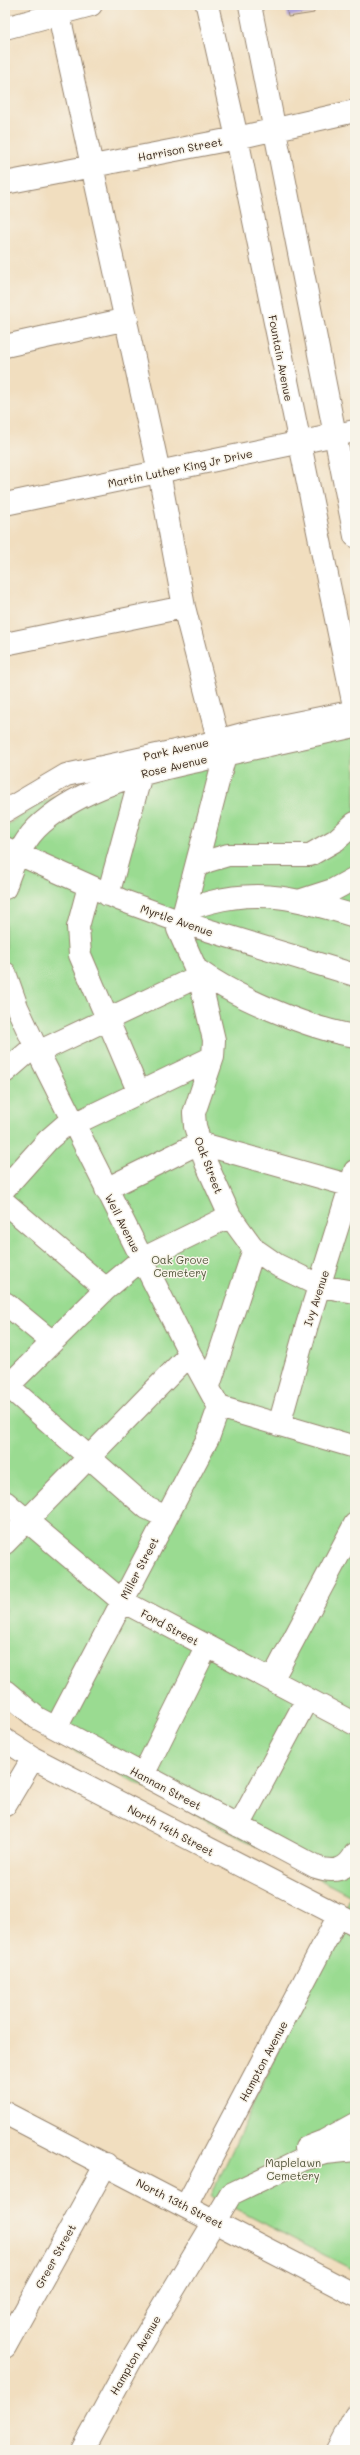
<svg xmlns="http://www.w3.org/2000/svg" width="360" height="2455" viewBox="0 0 360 2455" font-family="Mali,sans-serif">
  <rect width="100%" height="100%" fill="#f7f3e8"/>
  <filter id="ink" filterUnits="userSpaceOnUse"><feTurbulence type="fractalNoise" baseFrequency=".025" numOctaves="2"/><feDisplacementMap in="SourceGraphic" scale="8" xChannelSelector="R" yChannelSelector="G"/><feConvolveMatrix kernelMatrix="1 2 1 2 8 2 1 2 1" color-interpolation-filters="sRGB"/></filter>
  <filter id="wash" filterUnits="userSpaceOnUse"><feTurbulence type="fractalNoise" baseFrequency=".012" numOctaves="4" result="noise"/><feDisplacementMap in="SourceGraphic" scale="16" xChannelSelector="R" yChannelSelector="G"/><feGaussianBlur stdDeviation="0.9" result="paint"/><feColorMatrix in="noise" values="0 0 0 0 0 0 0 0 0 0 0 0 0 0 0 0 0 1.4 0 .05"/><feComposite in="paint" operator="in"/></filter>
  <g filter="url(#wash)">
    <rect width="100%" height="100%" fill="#f1debf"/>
    <path fill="#9adb91" stroke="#6a8258" d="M355,718v1553l-144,-75 140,-300 -319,-168 -27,-24v-878l32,-21 71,-31z"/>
    <g id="blocks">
      <path fill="#afa2d8" d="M286,5h27l1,8 -26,4z"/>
    </g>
  </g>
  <g filter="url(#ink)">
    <use href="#blocks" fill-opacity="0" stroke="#96846e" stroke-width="1"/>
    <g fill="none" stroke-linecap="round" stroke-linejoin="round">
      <defs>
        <path id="minor" d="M207,5l30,133 118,573
          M250,5l105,531
          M59,15l100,457 25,135 34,132
          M5,28l86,-23
          M5,183l232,-45 118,-27
          M5,346l122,-27
          M5,644l179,-37
          M5,848l116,52 60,22 174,53
          M196,867l12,-6 20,-6h82l26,-15 19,-17
          M89,886l-11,41 2,28 59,138
          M5,888c7,-23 18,-49 37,-65 47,-41 108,-51 168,-65 48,-11 97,-21 145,-32
          M108,895l33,-121
          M302,900l31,-10 22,-12
          M183,916l42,-161
          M355,916c-51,-15 -90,-28 -144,-14 -8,2 -22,6 -27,13 -3,4 -4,10 -6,14l21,47 15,64 -1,17 -19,56 1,13 11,37 24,53 24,33 23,16 43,21 35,6
          M196,969c37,27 113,60 159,67
          M5,973l12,34 21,45 152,302 29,53 136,40
          M38,1052l161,-76
          M5,1072l30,-26
          M74,1124l139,-67
          M199,1143l156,44
          M5,1188l43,-48 23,-20
          M106,1189l93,-46
          M5,1203l101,86
          M5,1303l46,38
          M8,1386l139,122 19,9
          M209,1386l45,-137
          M5,1389l101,-100 36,-30 88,-43
          M279,1425l28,-100 48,-154
          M5,1502l117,99 233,123
          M5,1543l185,-189
          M272,1680l83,-156
          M5,1691l32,27 279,149c17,6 30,4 39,-13
          M56,1728l152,-290 11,-31
          M5,1740l28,18 322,166
          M143,1775l64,-129
          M5,1805l28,-47
          M239,1826l68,-127
          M306,2148l18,-7 31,-17
          M186,2206l153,-291
          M5,2347l101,-183
          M82,2450l48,-88 101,-168 71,-34 23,-7 30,-3
          M337,2450l18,-34"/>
        <path id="major" d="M5,504l350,-73
          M5,811l61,-36 132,-29 48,-13 109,-22
          M5,2113l350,182"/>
      </defs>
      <use href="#minor" stroke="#96846e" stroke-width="24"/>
      <use href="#major" stroke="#96846e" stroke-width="24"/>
      <use href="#minor" stroke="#fff" stroke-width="22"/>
      <use href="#major" stroke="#fff" stroke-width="22"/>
    </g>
  </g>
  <g text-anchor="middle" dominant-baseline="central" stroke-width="3" stroke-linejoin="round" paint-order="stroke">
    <g font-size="11" fill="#3b2a1e" stroke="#f7f3e8">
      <text transform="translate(180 149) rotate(-11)">Harrison Street</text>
      <text transform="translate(281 358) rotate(79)">Fountain Avenue</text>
      <text transform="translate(180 468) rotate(-12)">Martin Luther King Jr Drive</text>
      <text transform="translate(176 749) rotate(-13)">Park Avenue</text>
      <text transform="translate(174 766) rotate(-13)">Rose Avenue</text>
      <text transform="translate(177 920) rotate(19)">Myrtle Avenue</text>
      <text transform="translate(209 1165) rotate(69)">Oak Street</text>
      <text transform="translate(123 1223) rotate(63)">Weil Avenue</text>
      <text transform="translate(316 1298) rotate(-72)">Ivy Avenue</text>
      <text transform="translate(139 1568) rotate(-62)">Miller Street</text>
      <text transform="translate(170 1627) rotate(28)">Ford Street</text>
      <text transform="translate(166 1788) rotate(28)">Hannan Street</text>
      <text transform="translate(171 1830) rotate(28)">North 14th Street</text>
      <text transform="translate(263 2061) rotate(-62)">Hampton Avenue</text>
      <text transform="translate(180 2203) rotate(27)">North 13th Street</text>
      <text transform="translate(55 2256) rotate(-61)">Greer Street</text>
      <text transform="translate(135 2355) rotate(-60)">Hampton Avenue</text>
    </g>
    <g font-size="11" fill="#53563b" stroke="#f7f3e8">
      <text x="180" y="1259">Oak Grove<tspan x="180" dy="13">Cemetery</tspan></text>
      <text x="293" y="2162">Maplelawn<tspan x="293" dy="13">Cemetery</tspan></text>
    </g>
  </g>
  <rect width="360" height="2455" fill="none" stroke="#f7f3e8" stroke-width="20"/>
</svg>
